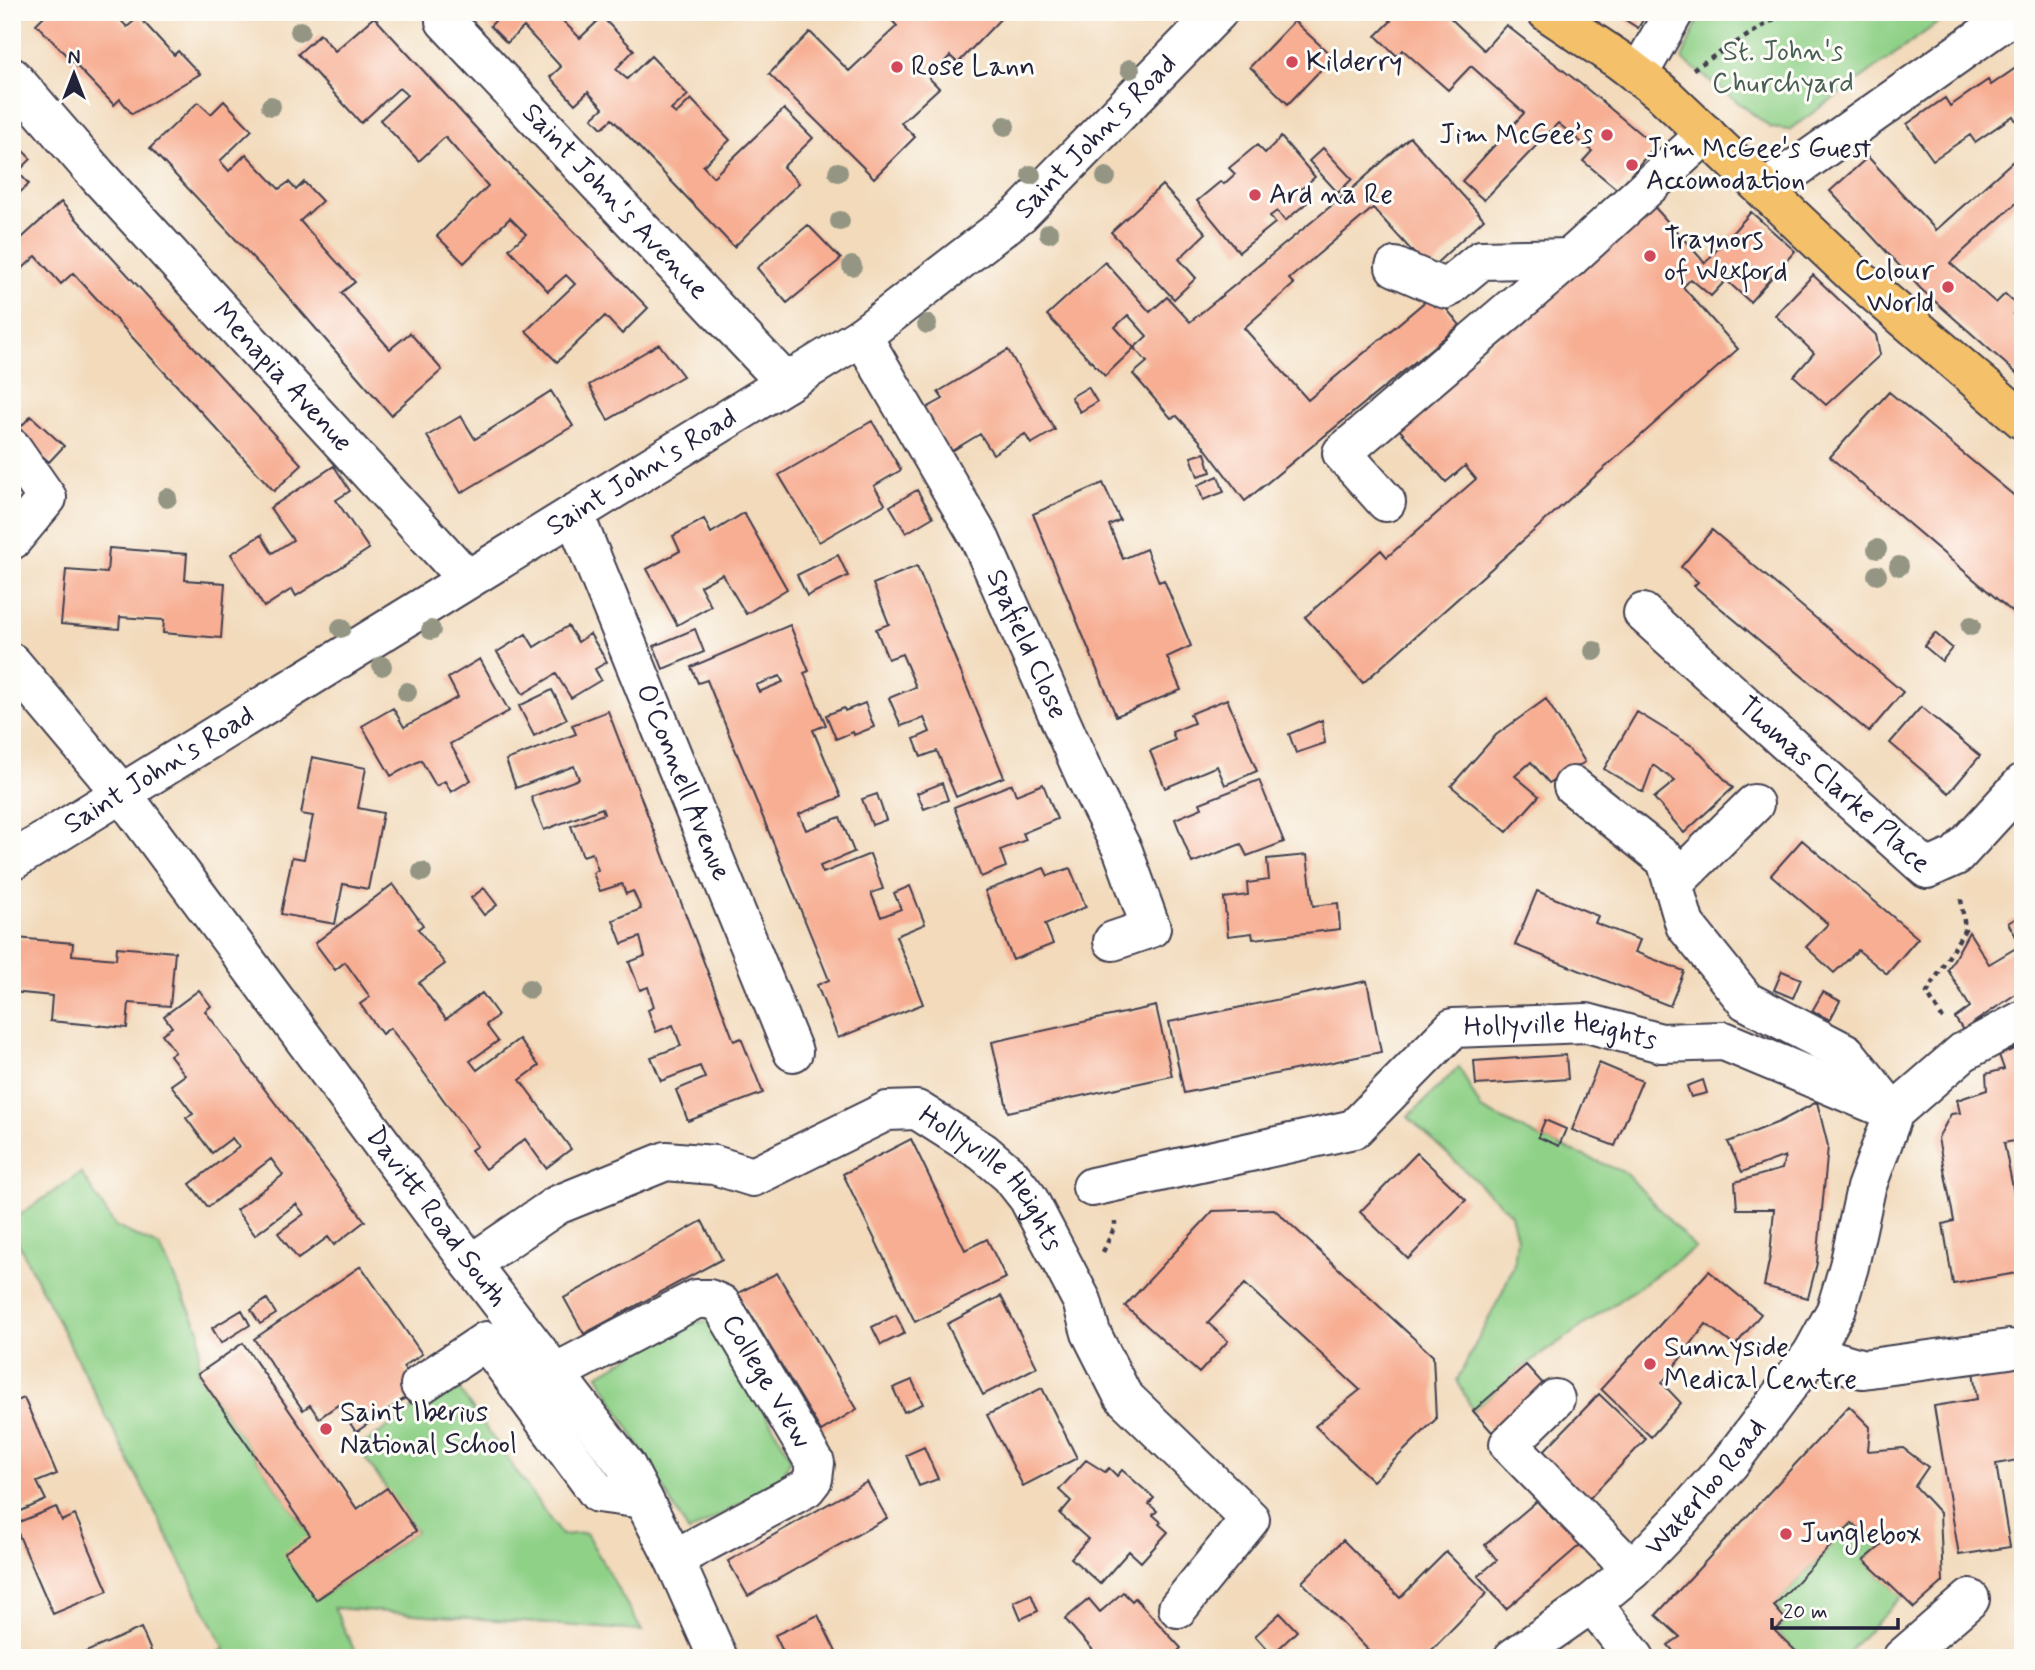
<svg xmlns="http://www.w3.org/2000/svg" width="2035" height="1670" viewBox="0 0 2035 1670" font-family="Mynerve,sans-serif">
  <rect width="100%" height="100%" fill="#fdfcf7"/>
  <filter id="ink" filterUnits="userSpaceOnUse"><feTurbulence type="fractalNoise" baseFrequency=".0143" numOctaves="2"/><feDisplacementMap in="SourceGraphic" scale="14" xChannelSelector="R" yChannelSelector="G"/><feConvolveMatrix kernelMatrix="1 2 1 2 8 2 1 2 1" color-interpolation-filters="sRGB"/></filter>
  <filter id="wash" filterUnits="userSpaceOnUse"><feTurbulence type="fractalNoise" baseFrequency=".00686" numOctaves="4" result="noise"/><feDisplacementMap in="SourceGraphic" scale="28" xChannelSelector="R" yChannelSelector="G"/><feGaussianBlur stdDeviation="1.57" result="paint"/><feColorMatrix in="noise" values="0 0 0 0 0 0 0 0 0 0 0 0 0 0 0 0 0 1.4 0 .05"/><feComposite in="paint" operator="in"/></filter>
  <g filter="url(#wash)">
    <rect width="100%" height="100%" fill="#f2dabb"/>
    <path fill="#90d188" stroke="#597a62" stroke-width="2" d="M1705,12h248l-164,118 -18,-2 -89,-69 17,-42z
      M1459,1067l22,42 57,28 88,36 69,75 -169,117 -53,46 -16,-31 44,-85 13,-31 3,-26 -6,-24 -103,-97z
      M81,1173l34,53 45,21 40,85 -2,42 112,161 6,65 100,-69 -58,-83 95,-67 108,154 25,-2 56,98 -308,-23 24,50h-151l18,-9 -213,-418v-11z
      M713,1321l78,137 -11,23 -91,52 -91,-158 92,-53z
      M1852,1523l29,23 -17,14 38,36 -59,62h-40l-28,-27 11,-11 -12,-14z"/>
    <g id="blocks">
      <path fill="#f7ae93" fill-rule="evenodd" d="M48,12h65l14,15 12,-10 35,38 4,-4 22,23 -68,40 -12,-15 -6,6 -78,-81z
        M504,12h50l26,26 22,-21 32,33 -18,19 3,3 8,7 24,-23 37,39 -17,15 5,4 15,-15 39,41 -27,26 10,11 71,-68 29,29 -30,29 16,16 -65,64 -122,-128 -10,9 -10,-10 11,-10 -15,-16 -13,12 -25,-27 11,-10 -37,-40 -17,16 -17,-17z
        M894,12h113l-49,51 -8,-7 -21,22 10,10 -38,35 14,14 -41,41 -105,-104 41,-42 39,39 48,-45 -8,-9z
        M1381,12h63l40,38 22,-25 81,64 68,57 -37,44 -35,-29 9,-10 -34,-28 -74,77 -22,-19 62,-68 -53,-47 -23,24 -45,-40 -6,6 -21,-20 15,-15z
        M1613,12h35l-10,16z
        M374,17l136,148 138,143 -26,26 -17,-18 -48,46 -31,-31 49,-47 -9,-9 -18,16 -39,-42 17,-15 -16,-16 -46,45 -27,-27 51,-50 -43,-49 -26,24 -39,-41 27,-25 -8,-7 -38,35 -63,-69 22,-20 15,17z
        M1294,21l39,36 -45,47 -38,-37z
        M2023,63v54l-7,4 -3,-5 -38,26 -5,-7 -37,25 -26,-36 38,-26 5,8 38,-26 3,5z
        M224,101l28,29 -32,31 9,10 17,-17 33,35 10,-7 7,8 8,-8 18,19 -22,20 55,61 -14,11 49,56 20,-16 32,37 -51,45 -120,-138 -121,-129 48,-46 13,12z
        M1281,137l34,40 -14,12 9,11 -25,21 -8,-10 -7,5 5,7 -36,29 -42,-51 24,-20 3,3 11,-10 -6,-6 28,-23 8,8z
        M1410,137l74,82 -55,51 -56,-62 -84,71 5,5 -50,44 64,72 126,-106 26,31 -215,176 -46,-61 -22,-24 -6,2 -38,-44 14,-12 -13,-14 -29,28 -58,-61 58,-53 45,50 17,-15 23,25 164,-135zM1128,315l19,21 -13,12 -19,-21z
        M12,139l19,20 -13,13 11,12 -17,16z
        M1323,148l29,31 -14,14 -29,-32z
        M2023,152v45l-73,66 46,40 9,-9 14,13 -6,7 10,10v55l-102,-90 -91,-98 38,-34 68,73z
        M1162,185l44,48 -27,26 17,19 -22,21 -63,-67z
        M61,202l241,263 -28,26 -201,-218 -12,11 -25,-28 -14,13 -10,-11v-11z
        M1650,202l55,61 46,-51 44,39 -45,51 -24,-22 -15,16 -20,-17 -8,8 55,62 -375,334 -58,-66 76,-67 6,7 89,-78 -11,-13 -19,16 -49,-55z
        M808,225l33,34 -54,44 -30,-35z
        M1813,275l63,60 4,20 -54,50 -32,-29 20,-23 -39,-38z
        M659,344l24,32 -75,44 -19,-35z
        M1008,350l47,80 -24,14 -6,-10 -32,20 -13,-20 -30,18 -25,-43 18,-10 -5,-7z
        M1088,387l9,15 -17,10 -9,-15z
        M551,391l22,35 -112,67 -34,-57 34,-20 14,23z
        M1889,392l134,111v118l-193,-164z
        M31,416l33,30 -15,16 -33,-30z
        M872,421l29,49 -27,16 11,18 -66,38 -40,-67z
        M1205,453l6,19 -13,4 -7,-19z
        M334,466l16,25 -14,9 33,49 -73,47 -4,-7 -28,18 -33,-53 30,-19 11,18 21,-13 -23,-32z
        M1218,476l6,16 -21,8 -5,-15z
        M1103,483l17,37 -11,5 14,34 23,-10 13,33 5,-2 27,66 -24,11 14,33 -65,26 -83,-202z
        M917,490l16,27 -27,16 -16,-27z
        M744,513l43,76 -41,25 -24,-40 -22,12 11,20 -34,19 -30,-56 33,-18 -7,-15 31,-17 7,14z
        M1712,530l191,162 -34,40 -175,-146 4,-4 -17,-15z
        M109,548l78,6 -2,26 40,3 -4,55 -58,-5 1,-13 -44,-3 -1,12 -58,-5 5,-54 41,3z
        M838,555l10,21 -41,20 -10,-21z
        M917,566l87,211 -48,20 -19,-46 -16,6 -7,-18 16,-7 -6,-14 -23,8 -12,-28 27,-11 -14,-33 -14,5 -12,-30 13,-5 -16,-40z
        M790,625l19,46 -5,2 22,52 -13,5 28,67 -42,17 7,16 34,-13 14,35 -34,14 3,7 47,-19 13,35 -12,4 10,24 20,-8 -7,-16 16,-7 15,38 -29,12 27,68 -85,34 -21,-53 12,-5 -6,-15 -116,-285 -9,3 -7,-16zM780,676l3,6 -24,10 -3,-7z
        M568,626l10,16 12,-8 17,28 -12,7 6,11 -30,18 -15,-24 -33,20 -26,-42 29,-18 8,13z
        M695,629l9,23 -41,17 -9,-23z
        M1935,633l17,15 -10,13 -18,-15z
        M480,659l29,52 -59,33 21,36 -20,12 -6,-11 -9,5 -15,-26 -30,16 -29,-50 31,-18 11,19 54,-30 -10,-19z
        M552,690l15,29 -33,17 -15,-30z
        M1227,699l30,72 -32,14 -8,-19 -52,22 -15,-37 25,-11 -3,-8 22,-9 -4,-9z
        M1546,699l39,63 -36,21 -18,-21 -16,14 24,20 -32,36 -56,-46 45,-51z
        M865,703l9,24 -20,8 -1,-3 -17,7 -10,-24 18,-7 1,3z
        M1921,707l59,49 -31,37 -59,-50z
        M608,711l126,330 7,-3 22,55 -75,28 -12,-31 29,-12 -5,-12 -39,15 -10,-24 30,-11 -8,-21 -17,7 -8,-22 6,-3 -6,-20 -8,3 -11,-28 16,-6 -5,-19 -18,7 -9,-24 28,-11 -8,-18 -7,3 -4,-10 -22,7 -7,-18 5,-3 -6,-17 -9,3 -12,-30 33,-12 -2,-6 -58,22 -13,-33 48,-18 -5,-13 -58,22 -10,-28 70,-26 -4,-9z
        M1637,712l57,35 39,41 -49,45 -30,-35 21,-17 -22,-16 -10,27 -39,-23z
        M1322,720l3,23 -29,10 -7,-19z
        M312,757l54,11 -8,40 25,5 -15,76 -25,-5 -8,40 -54,-10 11,-57 12,2 9,-43 -12,-2z
        M1259,780l25,62 -37,14 -6,-12 -49,19 -17,-44 27,-11 -2,-5z
        M942,783l6,17 -24,9 -7,-16z
        M1012,784l4,11 27,-11 14,35 -34,14 3,7 -26,10 6,17 -25,10 -27,-70z
        M877,794l9,26 -14,5 -10,-26z
        M1802,840l116,98 -31,36 -29,-24 -24,23 -28,-26 22,-23 -57,-49z
        M1307,855l6,51 25,-3 2,26 -87,10 -1,-6 -24,3 -4,-38 24,-3 -1,-12 22,-3 -2,-21z
        M1044,868l4,8 22,-8 16,39 -41,17 8,20 -40,16 -28,-69z
        M393,884l30,41 -5,4 27,35 -26,19 27,36 36,-26 16,22 -12,10 12,16 -28,20 7,9 42,-31 20,27 -19,14 51,69 -25,19 -21,-29 -40,30 -14,-19 6,-4 -71,-98 -16,-20 -8,6 -22,-30 10,-7 -25,-35 -10,8 -20,-27z
        M484,888l13,17 -13,10 -13,-17z
        M1537,891l61,25 -3,7 45,17 -5,12 49,19 -14,35 -155,-61z
        M2023,914v75l-60,41 -8,-12 15,-11 -22,-37 21,-38 20,32 32,-19 -13,-22z
        M16,938l57,5 -1,12 44,4 1,-12 58,5 -5,54 -41,-3 -2,25 -77,-7 2,-25 -40,-4z
        M1782,971l19,8 -8,19 -19,-8z
        M1367,981l14,71 -197,41 -15,-71z
        M199,990l12,16 -6,5 160,210 -31,24 -6,-8 -30,22 -20,-26 26,-19 -8,-10 -41,31 -19,-25 47,-35 -12,-16 -63,48 -18,-23 49,-37 -7,-9 -20,15 -26,-35 7,-4 -22,-29 14,-10 -15,-20 5,-3 -13,-18 10,-7 -8,-11z
        M1823,992l17,9 -10,19 -18,-9z
        M1156,1006l16,70 -164,36 -16,-70z
        M2023,1046v93l-19,4 19,95v34l-70,12 -10,-60 11,-3 -16,-83 13,-24 9,-1 -3,-13 30,-10 -1,-16 18,-5 -5,-14z
        M1566,1055l2,24 -92,6 -2,-24z
        M1599,1063l43,18 -27,65 -43,-16z
        M1703,1080l4,13 -16,4 -4,-11z
        M1817,1102l11,44 -11,117 -9,35 -44,-12 6,-30 4,-47h-37l-2,-27 47,-13 3,-13 -43,16 -14,-30 51,-20z
        M1545,1120l21,9 -7,17 -21,-9z
        M911,1139l54,111 22,-11 19,39 -91,44 -72,-148z
        M1417,1153l49,47 -58,59 -48,-47z
        M1274,1209l159,147 3,63 -63,62 -58,-55 45,-36 -115,-106 -37,39 20,18 -29,32 -74,-67 88,-95z
        M702,1221l20,38 -138,75 -20,-36z
        M361,1266l61,88 -19,13 15,22 -62,43 -18,-27 -19,13 -9,-13 -7,5 -49,-71z
        M1709,1271l52,43 -26,32 -29,-22 -44,59 19,20 -30,34 -50,-48z
        M777,1273l80,136 -36,22 -83,-138z
        M1001,1296l36,71 -54,28 -36,-71z
        M267,1299l9,15 -16,10 -9,-14z
        M242,1310l8,15 -29,18 -9,-15z
        M896,1315l9,18 -24,12 -9,-18z
        M243,1343l114,166 30,-21 29,43 -100,69 -32,-47 26,-18 -112,-161z
        M2023,1363v96l-27,5 14,83 -51,8 -25,-149 43,-7 -4,-28z
        M1526,1365l19,21 -53,46 -19,-21z
        M912,1380l11,24 -19,8 -11,-24z
        M1042,1388l35,70 -54,28 -36,-71z
        M1599,1394l47,45 -61,64 -48,-45z
        M24,1398l33,76 -20,8 9,18 -34,15v-112z
        M1849,1406l21,21 -2,24 35,-3 25,19 -13,19 25,27 3,69 -29,26 -50,-48 17,-14 -29,-23 -78,83 12,14 -11,11 28,27h-101l-5,-4 -4,4h-14l-11,-13 12,-8 -24,-22z
        M924,1447l14,32 -19,7 -13,-31z
        M1086,1460l19,12 4,-4 8,8 5,-6 32,28 -5,6 8,7 -4,4 8,7 -2,2 9,8 -27,30 -12,-11 -29,33 -29,-26 17,-19 -28,-25 11,-13 -12,-11z
        M2023,1473v36h-2l-3,-35z
        M867,1482l20,36 -139,78 -20,-35z
        M1537,1501l17,19 9,-8 24,27 -81,70 -28,-33 19,-16 -12,-15z
        M56,1507l6,14 13,-6 33,76 -55,23 -39,-90z
        M1343,1540l57,58 46,-46 41,41 -63,65h-48l-74,-76z
        M1123,1592l9,9 3,-3 46,50 -4,4 5,6h-82l-35,-39 24,-20 11,13z
        M1031,1594l7,17 -17,8 -7,-17z
        M1280,1613l17,18 -25,24 -17,-19z
        M818,1615l21,43h-53l-11,-23z
        M141,1628l13,30h-74l-1,-3z"/>
    </g>
  </g>
  <g filter="url(#ink)">
    <use href="#blocks" fill-opacity="0" stroke="#413e4e" stroke-width="2"/>
    <g fill="none" stroke-linecap="round" stroke-linejoin="round">
      <defs>
        <g id="minor">
          <path id="s1" d="M445,21l341,362"/>
          <path d="M1638,75l36,-63"/>
          <path id="s2" d="M12,77l85,98 370,404"/>
          <path d="M1765,190l252,-178"/>
          <path d="M1395,267l51,22 35,-29 89,-2"/>
          <path id="s3" d="M862,336l118,203 105,237 38,75 28,77 -38,13"/>
          <path d="M12,448l35,50 -35,42"/>
          <path d="M1386,502l-44,-49 228,-195 136,-124"/>
          <path id="s4" d="M574,514l219,538"/>
          <path id="s5" d="M1643,613l284,256 29,-13 67,-73"/>
          <path id="s6" d="M12,663l111,132 348,469 155,202 48,93 44,99"/>
          <path d="M1573,786l93,74 19,65 61,76 100,52 44,55"/>
          <path id="s7" d="M12,861l850,-525 158,-122 198,-202"/>
          <path d="M1673,884l81,-80"/>
          <path id="s8" d="M1092,1187l262,-58 99,-101 134,-5 74,20 63,-2 170,71"/>
          <path id="s9" d="M471,1264l86,-59 109,-44 48,4 39,12 134,-66 30,-1 66,42 27,23 18,23 54,103 9,32 32,63 127,123 -72,89"/>
          <path d="M1812,1354l51,15 146,-20"/>
          <path id="s10" d="M555,1373l141,-74h13l12,5 94,159 -2,16 -7,9 -132,71"/>
          <path d="M420,1385l66,-44 112,152 45,6"/>
          <path d="M1555,1399l-46,45 123,126"/>
          <path d="M1592,1603l43,55"/>
          <path id="s11" d="M1513,1658l79,-55 40,-33 47,-49 50,-57 83,-110 24,-44 13,-44 17,-78 28,-76 69,-60 60,-32"/>
          <path d="M1902,1658l68,-59"/>
        </g>
        <path id="major" d="M1547,12l72,48 43,33 191,181 170,146"/>
      </defs>
      <use href="#minor" stroke="#413e4e" stroke-width="42"/>
      <use href="#major" stroke="#413e4e" stroke-width="42"/>
      <path stroke="#413e4e" stroke-width="4.5" stroke-dasharray="5 5" stroke-linecap="butt" d="M1693,69l93,-57
        M1943,1019l-16,-26 38,-64 -4,-30
        M1103,1252l12,-26v-4"/>
      <use href="#minor" stroke="#fff" stroke-width="38"/>
      <use href="#major" stroke="#f4c16b" stroke-width="38"/>
    </g>
    <g fill="#949683">
      <circle cx="300" cy="31" r="10"/>
      <circle cx="1130" cy="69" r="10"/>
      <circle cx="271" cy="106" r="10"/>
      <circle cx="1005" cy="126" r="10"/>
      <circle cx="838" cy="172" r="10"/>
      <circle cx="1031" cy="175" r="10"/>
      <circle cx="1106" cy="177" r="10"/>
      <circle cx="840" cy="221" r="10"/>
      <circle cx="1049" cy="233" r="10"/>
      <circle cx="852" cy="266" r="10"/>
      <circle cx="927" cy="324" r="10"/>
      <circle cx="167" cy="498" r="10"/>
      <circle cx="1877" cy="549" r="10"/>
      <circle cx="1899" cy="566" r="10"/>
      <circle cx="1877" cy="575" r="10"/>
      <circle cx="1971" cy="626" r="10"/>
      <circle cx="341" cy="628" r="10"/>
      <circle cx="431" cy="630" r="10"/>
      <circle cx="1594" cy="651" r="10"/>
      <circle cx="382" cy="666" r="10"/>
      <circle cx="407" cy="692" r="10"/>
      <circle cx="422" cy="872" r="10"/>
      <circle cx="529" cy="989" r="10"/>
    </g>
  </g>
  <g fill="#d1495b" stroke="#fdfcf7" stroke-width="2.5">
    <circle cx="1292" cy="62" r="7"/>
    <circle cx="897" cy="67" r="7"/>
    <circle cx="1607" cy="135" r="7"/>
    <circle cx="1632" cy="165" r="7"/>
    <circle cx="1255" cy="195" r="7"/>
    <circle cx="1650" cy="256" r="7"/>
    <circle cx="1948" cy="287" r="7"/>
    <circle cx="1650" cy="1364" r="7"/>
    <circle cx="326" cy="1429" r="7"/>
    <circle cx="1786" cy="1534" r="7"/>
  </g>
  <g text-anchor="middle" dominant-baseline="central" stroke-width="6" stroke-linejoin="round" paint-order="stroke">
    <g font-size="28" fill="#485f56" stroke="#fdfcf7">
      <text x="1783" y="52">St. John's<tspan x="1783" dy="32">Churchyard</tspan></text>
    </g>
    <g font-size="28" fill="#22223b" stroke="#fdfcf7" text-anchor="start">
      <text x="1306" y="62">Kilderry</text>
      <text x="911" y="67">Rose Lann</text>
      <text x="1593" y="135" text-anchor="end">Jim McGee’s</text>
      <text x="1646" y="149">Jim McGee's Guest<tspan x="1646" dy="32">Accomodation</tspan></text>
      <text x="1269" y="195">Ard na Re</text>
      <text x="1664" y="240">Traynors<tspan x="1664" dy="32">of Wexford</tspan></text>
      <text x="1934" y="271" text-anchor="end">Colour<tspan x="1934" dy="32">World</tspan></text>
      <text x="1664" y="1348">Sunnyside<tspan x="1664" dy="32">Medical Centre</tspan></text>
      <text x="340" y="1413">Saint Iberius<tspan x="340" dy="32">National School</tspan></text>
      <text x="1800" y="1534">Junglebox</text>
    </g>
    <g font-size="28" fill="#22223b" stroke="#fdfcf7">
      <text stroke="none"><textPath href="#s7" startOffset="1307">Saint John's Road</textPath></text>
      <text stroke="none"><textPath href="#s1" startOffset="248">Saint John's Avenue</textPath></text>
      <text stroke="none"><textPath href="#s2" startOffset="404">Menapia Avenue</textPath></text>
      <text stroke="none"><textPath href="#s7" startOffset="740">Saint John's Road</textPath></text>
      <text stroke="none"><textPath href="#s3" startOffset="350">Spafield Close</textPath></text>
      <text stroke="none"><textPath href="#s7" startOffset="173">Saint John's Road</textPath></text>
      <text stroke="none"><textPath href="#s5" startOffset="257">Thomas Clarke Place</textPath></text>
      <text stroke="none"><textPath href="#s4" startOffset="290">O'Connell Avenue</textPath></text>
      <text stroke="none"><textPath href="#s8" startOffset="518">Hollyville Heights</textPath></text>
      <text stroke="none"><textPath href="#s9" startOffset="593">Hollyville Heights</textPath></text>
      <text stroke="none"><textPath href="#s6" startOffset="698">Davitt Road South</textPath></text>
      <text stroke="none"><textPath href="#s10" startOffset="275">College View</textPath></text>
      <text stroke="none"><textPath href="#s11" startOffset="259">Waterloo Road</textPath></text>
    </g>
  </g>
  <rect width="2035" height="1670" fill="none" stroke="#fdfcf7" stroke-width="42"/>
  <g transform="translate(74 74)" stroke="#fdfcf7" stroke-width="5" paint-order="stroke">
  <path d="M0-5L12 26L0 18L-12 26Z" fill="#22223b"/>
  <text y="-10" font-size="19" font-weight="bold" text-anchor="middle" fill="#22223b">N</text>
  </g>
  <path d="M1772 1618v10h126v-10" fill="none" stroke="#22223b" stroke-width="3.5"/>
  <text x="1783" y="1618" font-size="21" fill="#22223b" stroke="#fdfcf7" stroke-width="5" paint-order="stroke">20 m</text>
</svg>
